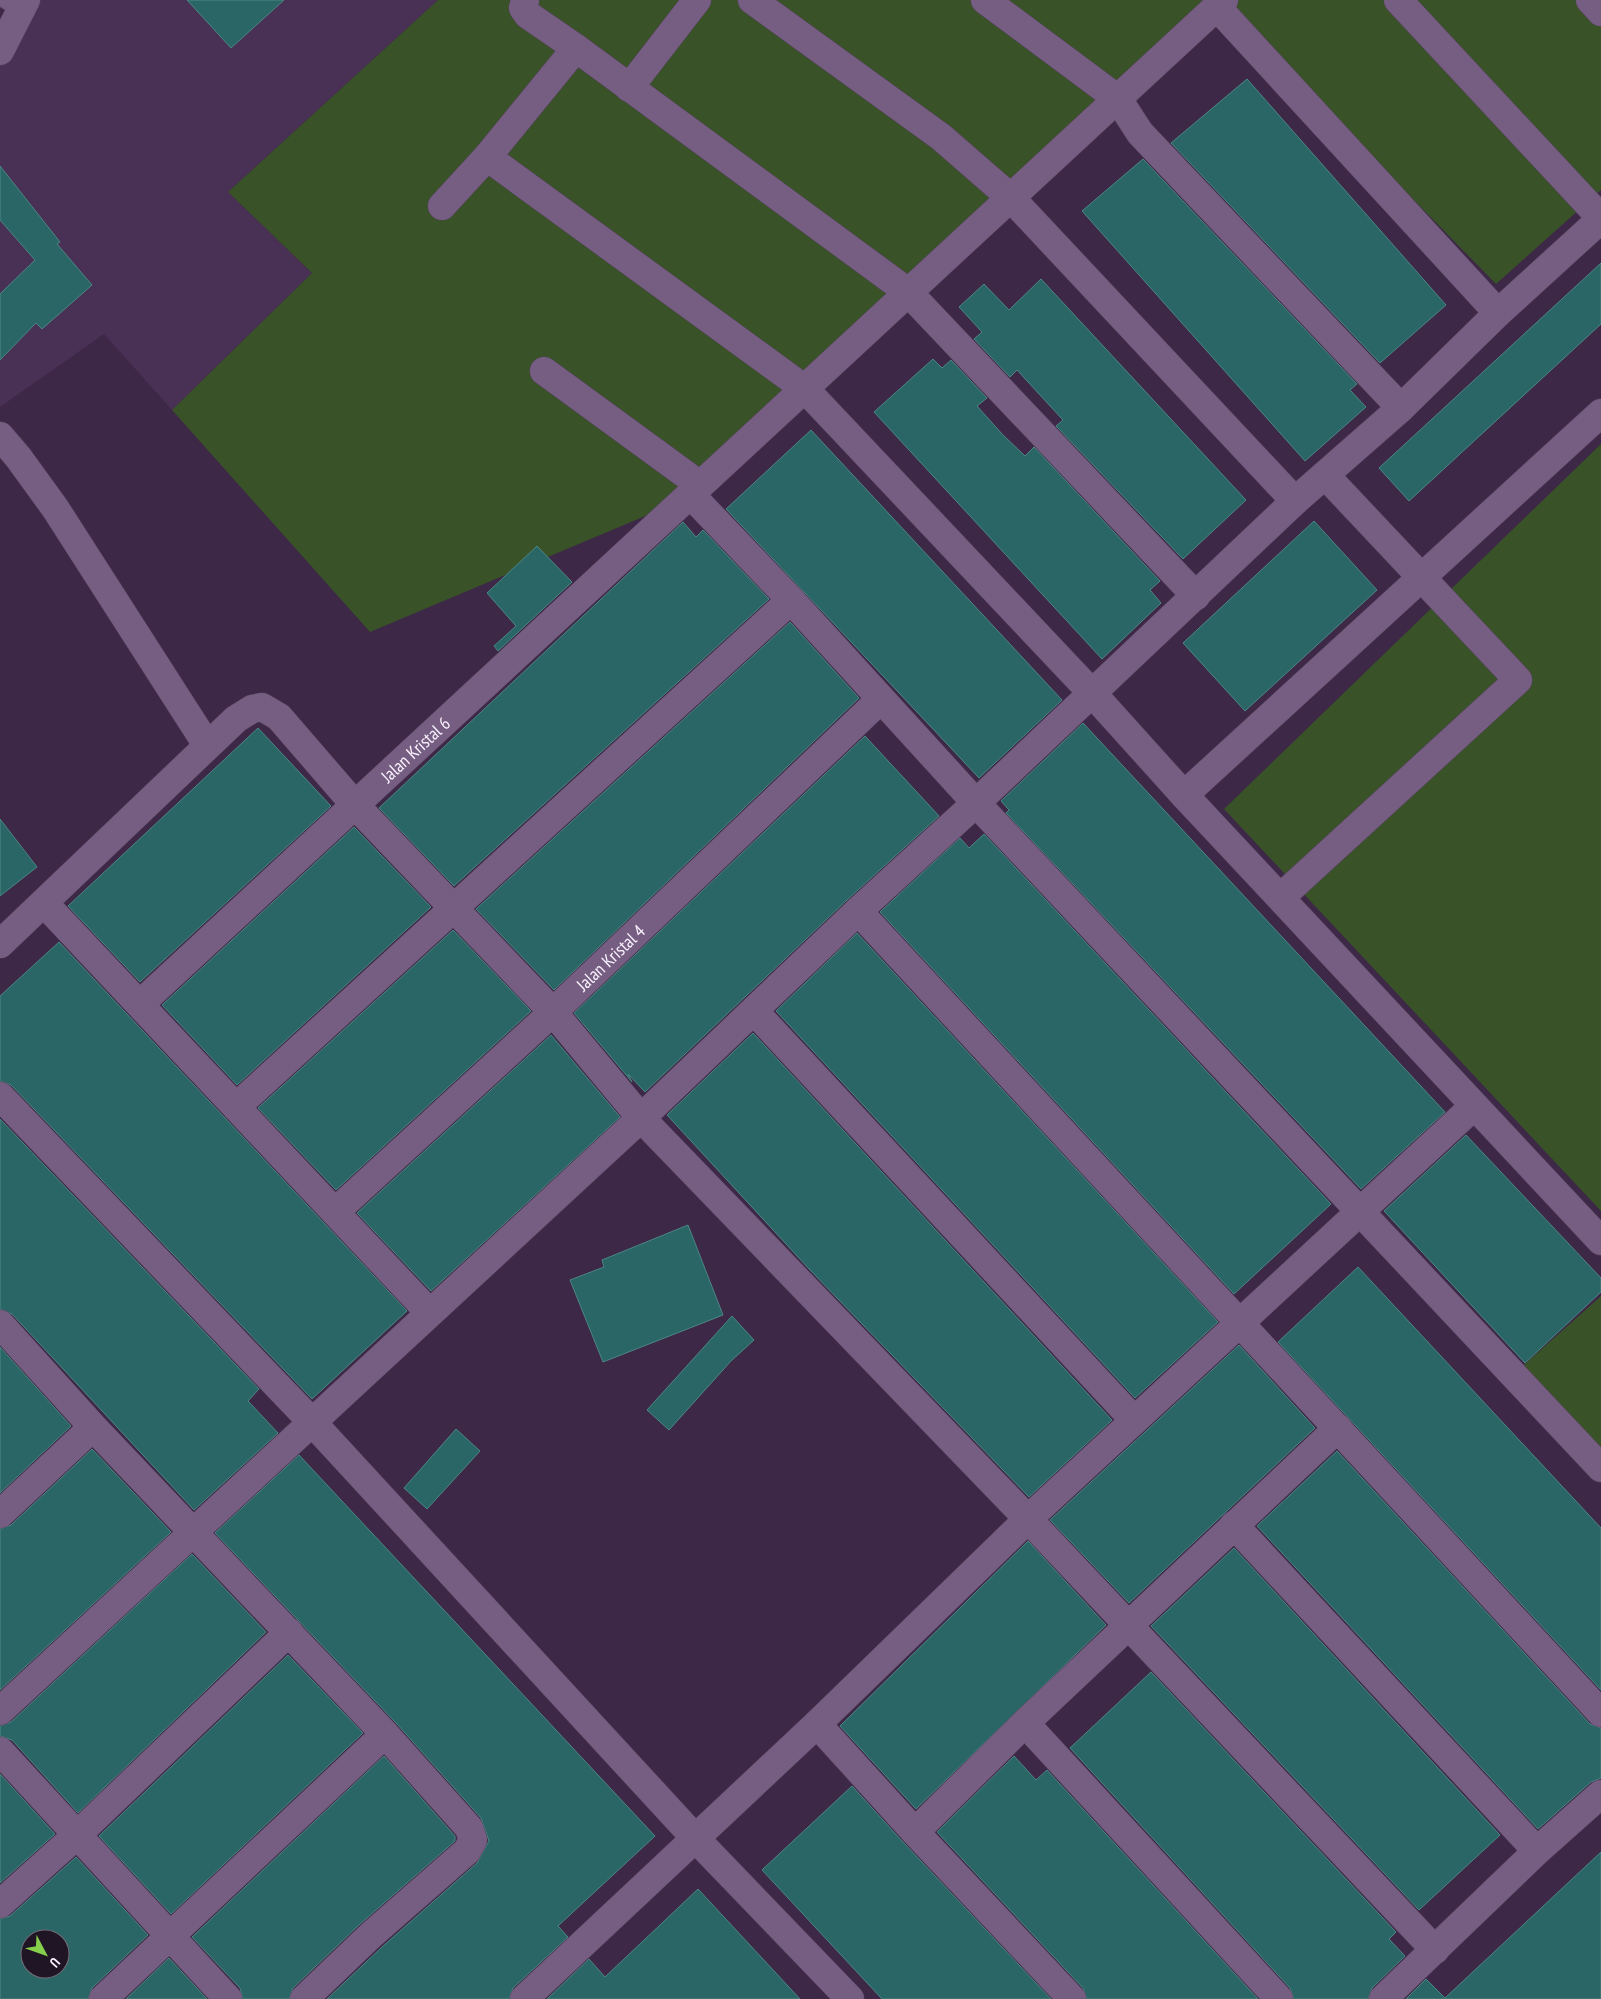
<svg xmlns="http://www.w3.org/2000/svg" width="1601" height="1999" viewBox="0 0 1601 1999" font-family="'PT Sans Narrow',sans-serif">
  <rect width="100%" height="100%" fill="#3d2848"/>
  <path fill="#493055" d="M10,0h428l-210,192 84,81 -140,137 -68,-76 -104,73v-389z"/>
  <path fill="#395227" d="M438,0h780l-537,501 -311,131 -198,-222 140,-137 -84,-81z
    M1218,0h383v190l-105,94z
    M1601,444v767l-377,-402z
    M1601,1296v166l-84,-91z"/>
  <path fill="#2a6665" stroke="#4c8785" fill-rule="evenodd" d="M187,0h97l-53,48z
    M1247,79l199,226 -66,58 -209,-220z
    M1143,159l214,225 -7,6 16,17 -61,54 -223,-250z
    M0,166l60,76 -3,2 35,41 -50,44 -6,-6 -36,37v-66l35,-34 -35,-40z
    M1601,263v61l-192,177 -30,-33z
    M1041,279l205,221 -63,59 -127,-133 7,-6 -46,-50 -7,7 -36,-38 8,-7 -23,-25 25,-23 25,26z
    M933,359l9,9 9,-8 36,38 -10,8 26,29 22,21 9,-9 126,134 -10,9 11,13 -59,56 -228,-247z
    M811,430l251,270 -83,78 -253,-269z
    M1314,521l63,69 -132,121 -62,-68z
    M683,522l13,15 7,-7 66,69 -315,287 -75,-78z
    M537,546l35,36 -74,69 -4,-5 22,-20 -29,-33z
    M790,622l69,76 -305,292 -78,-81z
    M1083,723l362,389 -84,77 -355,-376 3,-3 -8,-9z
    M258,728l73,78 -191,176 -72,-76z
    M865,736l74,80 -92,84 -202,192 -17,-18 4,8 -58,-69z
    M0,819l37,48 -37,29z
    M354,827l77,80 -194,178 -75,-80z
    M984,834l347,370 -97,90 -354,-382 80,-74 9,10z
    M453,930l78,81 -195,179 -78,-82z
    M857,933l361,389 -83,76 -359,-387z
    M59,942l348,369 -95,88 -301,-314 -11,-4v-85z
    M753,1033l359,387 -83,77 -219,-227 -143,-155z
    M551,1035l69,82 -189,174 -74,-78z
    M0,1119l259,270 -11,12 30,32 -84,77 -182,-196 -12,-5z
    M1466,1135l135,143v14l-76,71 -141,-152z
    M688,1225l35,90 -120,47 -33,-82 34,-13 -2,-7z
    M1358,1267l243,261v162l-323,-348z
    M732,1316l22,24 -23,21 -62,69 -22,-20z
    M1239,1345l76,83 -186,175 -79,-83z
    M0,1347l71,79 -71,67z
    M456,1429l24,22 -53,58 -23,-21z
    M92,1449l79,83 -171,158v-161l11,-4z
    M1337,1451l253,273 11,4v50l-10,4 -53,47 -281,-303z
    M299,1455l356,381 -97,90 10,11 -55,51 -4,11h-182l55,-52 95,-84 12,-22 -8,-23 -84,-94 -182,-191z
    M1028,1541l78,84 -190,184 -76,-83z
    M1234,1548l266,287 -81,75 -268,-284z
    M192,1554l74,78 -188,181 -66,-73 -12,-4v-10l11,-4z
    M288,1655l75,78 -192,181 -72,-78z
    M1151,1672l245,260 -7,7 16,17 -33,32 -4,11h-74l-4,-11 -220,-240z
    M384,1756l71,80v5l-95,83 -67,64 -4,11h-46l-3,-11 -48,-51z
    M1014,1756l22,24 11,-10 211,229h-171l-4,-11 -146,-156z
    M0,1774l55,60 -55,49z
    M852,1786l51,56 148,157h-169l-27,-29 -93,-100z
    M1601,1852v147h-195l20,-20 19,19z
    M76,1857l72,78 -56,53 -4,11h-88v-80l10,-3zM30,1939h30v30h-30z
    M698,1889l102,110h-253l42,-40 16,18z
    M169,1958l38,41h-81z"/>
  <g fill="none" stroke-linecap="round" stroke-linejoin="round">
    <defs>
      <path id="service" d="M5,0l16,10"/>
      <g id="minor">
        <path d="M525,0l-2,8 5,7 48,33"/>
        <path d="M752,0l189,137 70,61 284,303"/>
        <path d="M985,0l133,99 22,34 261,275"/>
        <path d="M1398,0l203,218"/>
        <path d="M1590,0l11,12"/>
        <path d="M1217,7l281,306"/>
        <path d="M629,88l68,-88"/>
        <path d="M487,157l318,232 287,304 92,102 417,446"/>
        <path d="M442,206l45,-49 89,-109 332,244 288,304"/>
        <path d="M544,371l156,114"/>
        <path d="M0,436l18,21 37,51 152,237"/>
        <path d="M691,495l100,105 185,203 625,665"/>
        <path d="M1184,795l417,-382"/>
        <path d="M1281,897l237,-217 -193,-205"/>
        <path d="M44,903l385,409"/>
        <path d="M858,911l743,802"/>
        <path d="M0,944l236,-225 16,-10 10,-2 17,10 76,88 198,207 88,106 387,401 407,431"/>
        <path id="s1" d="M140,1004l1084,-1004"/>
        <path d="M754,1011l380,409"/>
        <path d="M0,1096l312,326 384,417 154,160"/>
        <path d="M236,1107l555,-507"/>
        <path id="s2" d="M335,1212l218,-200 328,-313"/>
        <path d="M0,1324l93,103 292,307 84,94 4,12 -6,11 -96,84 -67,64"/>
        <path d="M0,1514l93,-87"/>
        <path d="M1234,1525l303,326"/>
        <path d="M0,1711l641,-593 217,-207 118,-108 319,-302 106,-93 97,-95 103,-94"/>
        <path d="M1025,1723l254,276"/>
        <path d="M817,1724l98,108 157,167"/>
        <path d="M0,1751l228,248"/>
        <path d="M915,1832l110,-109 313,-295"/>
        <path d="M0,1904l78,-70 211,-202"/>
        <path d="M103,1999l282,-265"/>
        <path d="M524,1999l293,-275 211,-205 446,-413"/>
        <path d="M1383,1999l154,-148 64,-57"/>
      </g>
      <path id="tertiary" d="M0,51l26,-51"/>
    </defs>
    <use href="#service" stroke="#57455f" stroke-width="18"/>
    <use href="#minor" stroke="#57455f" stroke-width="29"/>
    <use href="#tertiary" stroke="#57455f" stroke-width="29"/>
    <use href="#service" stroke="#765e82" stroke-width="16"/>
    <use href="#minor" stroke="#765e82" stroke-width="28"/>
    <use href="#tertiary" stroke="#765e82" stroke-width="28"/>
  </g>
  <g text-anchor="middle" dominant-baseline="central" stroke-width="4" stroke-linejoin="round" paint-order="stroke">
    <g font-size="18" fill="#f9f2fe" stroke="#1f1524">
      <text stroke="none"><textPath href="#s1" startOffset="375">Jalan Kristal 6</textPath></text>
      <text stroke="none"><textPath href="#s2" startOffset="375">Jalan Kristal 4</textPath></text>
    </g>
  </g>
  <g transform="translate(45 1954) rotate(131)"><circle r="24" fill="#1f1524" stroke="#766d7b"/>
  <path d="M0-4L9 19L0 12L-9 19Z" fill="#86cf4c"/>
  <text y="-8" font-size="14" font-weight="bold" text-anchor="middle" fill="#f9f2fe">U</text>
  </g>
</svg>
